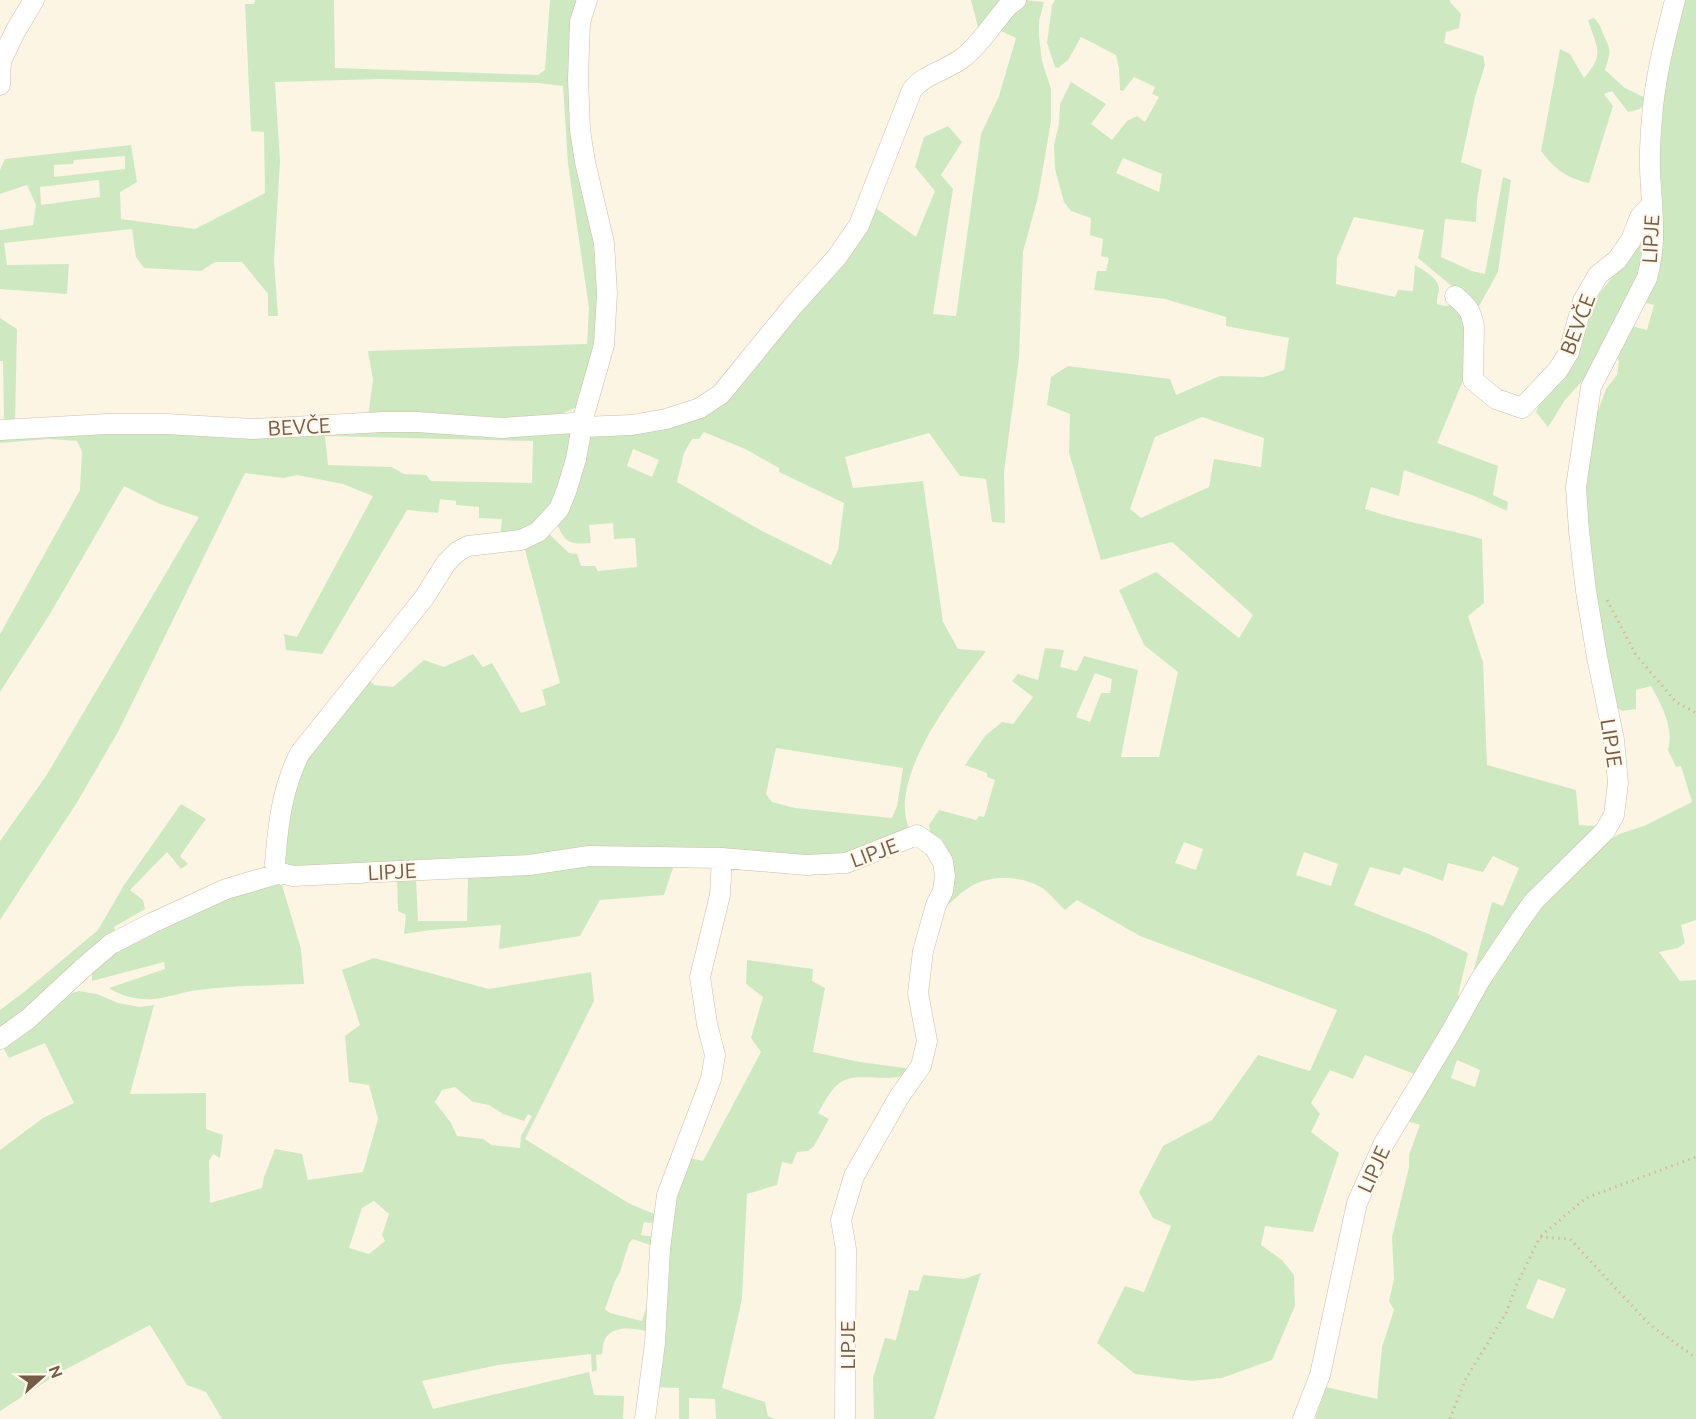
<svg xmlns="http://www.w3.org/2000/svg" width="1696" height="1419" viewBox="0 0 1696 1419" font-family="Ubuntu,sans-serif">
  <rect width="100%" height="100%" fill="#fcf5e3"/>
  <path fill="#cee9c2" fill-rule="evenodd" d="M255,0h79l1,68 203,7 7,-5 5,-70h31l17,252 1,79 -22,76 -14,6 -31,6 -164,-2 5,-37 -5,-29 219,-7 2,-36 -21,-144 -5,-78 -24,-3 -160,-4 -104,3 5,79 -6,100 4,55h-10v-22l-26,-32h-27l-14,9 -57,-3 -8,-11 -4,-28 -128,14 3,22 62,-1 -2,30 -67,-5v-59l33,-5 3,-20 -9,-20 -27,9v-24l5,-11 126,-14 6,37 -17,10 1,27 74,10 70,-36 -1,-61 -13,-1 -6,-127h9zM125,156v13l-71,8v-12l19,-1 1,-4zM99,180l1,17 -59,8 -1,-18z
    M971,0h38l-30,31z
    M1026,0l18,2 -5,19v16l3,24 9,28v32l-13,76 -15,55 -4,106 -15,114 1,51 -13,-1 -6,-43 -26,-3 -31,-43 -84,24 8,31 70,-7 20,141 15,27 28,2c-29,39 -101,129 -76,179l-60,29 -312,-2 -255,10 2,-55 24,-61 59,-73 6,7 19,2 31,-27 20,7 29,-13 10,13 9,-4 29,50 25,-8 -4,-15 18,-7 -36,-137 24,-13 21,20 8,1 4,12h14l3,5 39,-4 -2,-29 -21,1 -1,-16 -24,2 2,18c-19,1 -25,2 -33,-17l29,-89 102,-19 184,-212 43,31 19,-46 -20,-24 9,-30 24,-11 14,16 -21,33 12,14 -20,125 23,2 25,-182 18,-38 17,-58 -19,-9 19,-22zM704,432l41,17 34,19v4l65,31 -6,47 -7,15 -69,-34 -85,-49 7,-29 8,-14h7zM633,449l26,11 -7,17 -25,-11zM776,748l127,20 -6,38 -5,12 -97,-10 -23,-6 -6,-8z
    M1055,0h395v2l11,12 -2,14 -13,4 -2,11 39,13 2,9 -10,32 -14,65 21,8 -5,30 -1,22 -31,-3 -4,38 31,14 13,3 18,-97 8,3 -13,92 -20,36 -60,-50 6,-28 -70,-13 -17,41 -1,26 59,13 3,-7 15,1 2,-26c8,5 24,13 24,24 0,5 -3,9 -2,15l8,2 11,-3 10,11 -2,64 -27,65 61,23 -5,29 15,7 -1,9 -30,-14 -73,-27 -5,26 -28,-9 -6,22c38,13 78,19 117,30l2,64 -16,13 15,46 4,103 89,25 3,35 16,1 -8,14 -109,139 -4,-10 18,-67 11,4 16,-38 -26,-12 -10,16 -35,-9 -5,18 -39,-14 -4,8 -30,-8 -16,38 75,29 39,19 -10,42 6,5 -47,75 -52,-20 -12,24 -23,-9 -19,33 9,11 -9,18 28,21 -26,79 -48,-6 -4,19 21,15 12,15 1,31 -23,54 -50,18 -30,3 -57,-7 -38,-31 28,-57 19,6 27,-66 -18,-8 -14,-26 24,-46 49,-26 46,-65 52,16 27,-61 -197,-74 -63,-36 -12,10c-7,-6 -13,-14 -20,-20 -20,-14 -51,-16 -72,-5 -11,6 -20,16 -30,24l-14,-84 10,-15 37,10 3,-4 5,1 11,-37 -8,-3v-4l-22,-8 20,-29 17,-14 11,2 20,-27 -21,-16 6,-7 20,6 7,-32 19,2 -4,17 17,4 7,-15 54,14 -17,87h38l19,-85 -34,-27 -25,-55 37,-18 83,66 14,-23 -81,-73 -71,18 -32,-107 1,-39 -23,-9 4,-28 17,-11 102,13 6,16 44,-19 44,1 20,-7 5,-32 -63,-12v-9l-61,-18 -71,-9 3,-19h9l3,-13 -8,-2 2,-17 -13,-4 1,-17 -20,-7 -7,-9 -9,-33 -1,-24 5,-21 1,-20 11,-22 35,22 -15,20 21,16 15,-19 10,-5 8,6 14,-25 -7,-3 3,-7 -21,-10 -11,14 -3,-1 -1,-21 -3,-14 -35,-18 -13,23 -10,8 -3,-1 -8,-24 5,-38zM1123,158l39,16 -3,18 -43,-19zM1202,417l62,21 -3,29 -47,-8 -5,28 -68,31 -11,-9 25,-72zM1095,673l17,6 -2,14h-9l-11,29 -14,-5zM1184,842l19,7 -7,21 -21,-7zM1304,852l34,12 -7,22 -35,-11z
    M1684,0h12v920l-15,5 4,18 -7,5 -19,4 21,29 16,-1v439h-381l11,-32 51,12 5,-52 12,-37 -5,-9 5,-22 -2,-42 17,-70v-12l11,-30 -16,-5 119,-200 79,-75 17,-11 25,-8 48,-24 -11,-36 -5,1 -8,-17c6,-22 -6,-45 -17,-64l-15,4v19l-14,2 -10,-7 -26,-166 -1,-64 9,-52 12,-33 11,-14 2,-14 -4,-8 13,-28 19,5 7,-25 -12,-3 15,-130 6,-91zM1457,1060l23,10 -5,17 -24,-9zM1538,1279l28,10 -13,30 -27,-11z
    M1594,18c6,6 7,10 10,18 8,16 6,17 1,34l20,18 23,11 -8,10 -12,3 -16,-21 -8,3 9,12 -24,77c-23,-5 -34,-14 -48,-32l19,-102 10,5 14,24c22,-25 12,-31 4,-58z
    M1642,223l8,32 -57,114 -28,31 -17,27 -12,-15 5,-11 46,-91 40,-52z
    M0,318l17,11 -2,94 -11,1 -1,-63h-3z
    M577,426l-21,77 -21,25 -35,10 2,-19 -23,-1v-11l-23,-2v-4l-16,-2 -2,14 -31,-3 -85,144 -36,-4 -2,-16 13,3 76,-141 -30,-12 -46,-9 -13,3 -39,-5 -127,259 -42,72 -76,116v-79l46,-65 153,-259 -39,-13 -36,-18 -74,128 -50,78v-58l80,-144 2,-38 -5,-11 -28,-2 -49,4v-9zM325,436l208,5 -1,42 -101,-2 -5,-6 -22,-1 -12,-7 -64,-2z
    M181,804l25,15 -26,37 8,8 -7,5 -14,-17 -37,38 13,10 2,9 -31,18 2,7 -116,96v-20l24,-18 74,-62 26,-45z
    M590,863l84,2 -10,30 -64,5 -20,36 -81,13 2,-24 -70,5 -27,4 2,-19 -8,-4 -1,-32 19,-1 2,43h49l1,-46z
    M275,883l7,2 19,64 3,35c-38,1 -76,2 -113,7 -12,2 -24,7 -37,8 -15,1 -32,-2 -45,-11l56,-19 -1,-7 -72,19v-11l7,-9 105,-57z
    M374,958l115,31 102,-17 3,29 -69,138 105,65 27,11v9l-13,-2 -3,13 14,2v10l-22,-8 -4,4 -9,29 -5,9 -10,28 5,4 32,8 7,-22 -3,32c-13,-3 -33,-6 -41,8 -2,4 -2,11 -3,15l-6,1 1,15 -5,2 -1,-18 -93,11 -76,16 11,28 156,-37 5,23 30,1 -1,23h-401l-16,-27 -19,-7 -37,-60 -91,48 -59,38v-261l43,-32 31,-15 -29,-60 -36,15 -7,-12 60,-50 17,-5 18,3 21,9 22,4 14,-2 -24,89 76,-1v36l17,6 -3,23 -7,-4 -4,7 1,42 52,-15 2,-11 11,-28 27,5 6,26 55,-8 15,-53 -9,-34 -20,-3 -4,-46 15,-11 -18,-55zM455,1087l18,15 16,3 14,9 21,7 4,-7 4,2 -11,20 -1,12 -28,-3 -9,-6 -26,-3 -6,-13 -16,-21 7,-12zM374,1201l15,13 -7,21 3,6 -16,13 -20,-6 13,-40z
    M747,960l66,9 -1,12 13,7 -12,64 47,10 52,7c-11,17 -49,3 -67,11 -13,5 -20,22 -27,33l11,6 -15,27 -6,5 -11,1 -5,12 -10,-2 -5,23 -30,9 -5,105 -20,89 43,14 3,14 7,3h-59l-1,-20 -26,-1v21h-10v-31l-27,-1 12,-134 21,-96 18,4 58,-109 -10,-14 12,-41 -17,-13z
    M981,1273l-47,146h-60l-1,-41 12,-40 11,2 13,-50 9,1 5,-16 41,4z"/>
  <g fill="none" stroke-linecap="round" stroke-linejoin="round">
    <defs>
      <path id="minor" d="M0,85l1,-24 15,-31 18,-30
        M1455,296c13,11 16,14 19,31l-1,53 23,19 26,9 36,-38 11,-18 14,-51 15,-26 19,-15 14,-20 9,-23 12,-13
        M0,430l107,-6h59l87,5 130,-7h34l85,6 72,-5 9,4 49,-2 34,-6 34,-11 21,-14 71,-87 45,-50 22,-32 53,-135c12,-16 36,-20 52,-33 17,-14 30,-35 44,-51l8,-6
        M281,873l-5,-4 -1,-5c3,-39 7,-76 25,-111l124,-155 22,-35 11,-11 11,-6 53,-6 17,-8 21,-23 8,-20 9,-30 8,-44 20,-70 3,-52 -3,-50 -19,-81 -5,-32 -2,-51 2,-57 7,-22
        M0,1039l28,-20 56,-52 27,-23 41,-21 74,-34 55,-16 12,3 236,-11 60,-9 133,2 84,7 40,-2 71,-28 17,12 9,15 2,14 -2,15 -7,14 -13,46 -5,42 9,48 -6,25 -22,31 -45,79 -13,44 5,29 -1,170
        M645,1419l10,-76 5,-94 7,-54 44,-116 4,-24 -8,-31 -7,-47 20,-82 2,-37
        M1303,1419l17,-44 37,-172 26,-58 68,-113 29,-52 39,-58 15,-21 71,-70 9,-16 4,-32 -4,-43 -17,-83 -11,-66 -7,-60 -3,-44 15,-100 56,-109c9,-32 6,-58 4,-91 -2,-23 -1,-47 1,-69 3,-41 13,-79 23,-118"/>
    </defs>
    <use href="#minor" stroke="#cdbdaa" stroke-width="21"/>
    <path stroke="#d6b99e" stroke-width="3" stroke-dasharray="1.5 4.5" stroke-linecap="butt" d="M1607,600l29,55 40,47 20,11
      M1541,1236l45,-38 110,-41
      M1450,1419l15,-39 41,-67 11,-29 23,-47 30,2 79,85 47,34"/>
    <use href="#minor" stroke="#fff" stroke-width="20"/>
  </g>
  <g text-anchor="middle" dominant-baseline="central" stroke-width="4.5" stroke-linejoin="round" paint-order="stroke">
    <g font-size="21" fill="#745c49" stroke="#fff8ea">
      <text transform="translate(1650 239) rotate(-87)">LIPJE</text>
      <text transform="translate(1577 324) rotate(-69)">BEVČE</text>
      <text transform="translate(299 426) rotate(-3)">BEVČE</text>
      <text transform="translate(1612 743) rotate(81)">LIPJE</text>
      <text transform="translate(874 852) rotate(-20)">LIPJE</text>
      <text transform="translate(392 871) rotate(-3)">LIPJE</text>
      <text transform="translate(1373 1169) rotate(-65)">LIPJE</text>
      <text transform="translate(847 1345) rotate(-90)">LIPJE</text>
    </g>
  </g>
  <g transform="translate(42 1377) rotate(69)" stroke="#fff8ea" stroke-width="4.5" paint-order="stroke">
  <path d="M0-4.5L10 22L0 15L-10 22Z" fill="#745c49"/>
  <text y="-9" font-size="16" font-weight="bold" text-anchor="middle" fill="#745c49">N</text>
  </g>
</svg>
